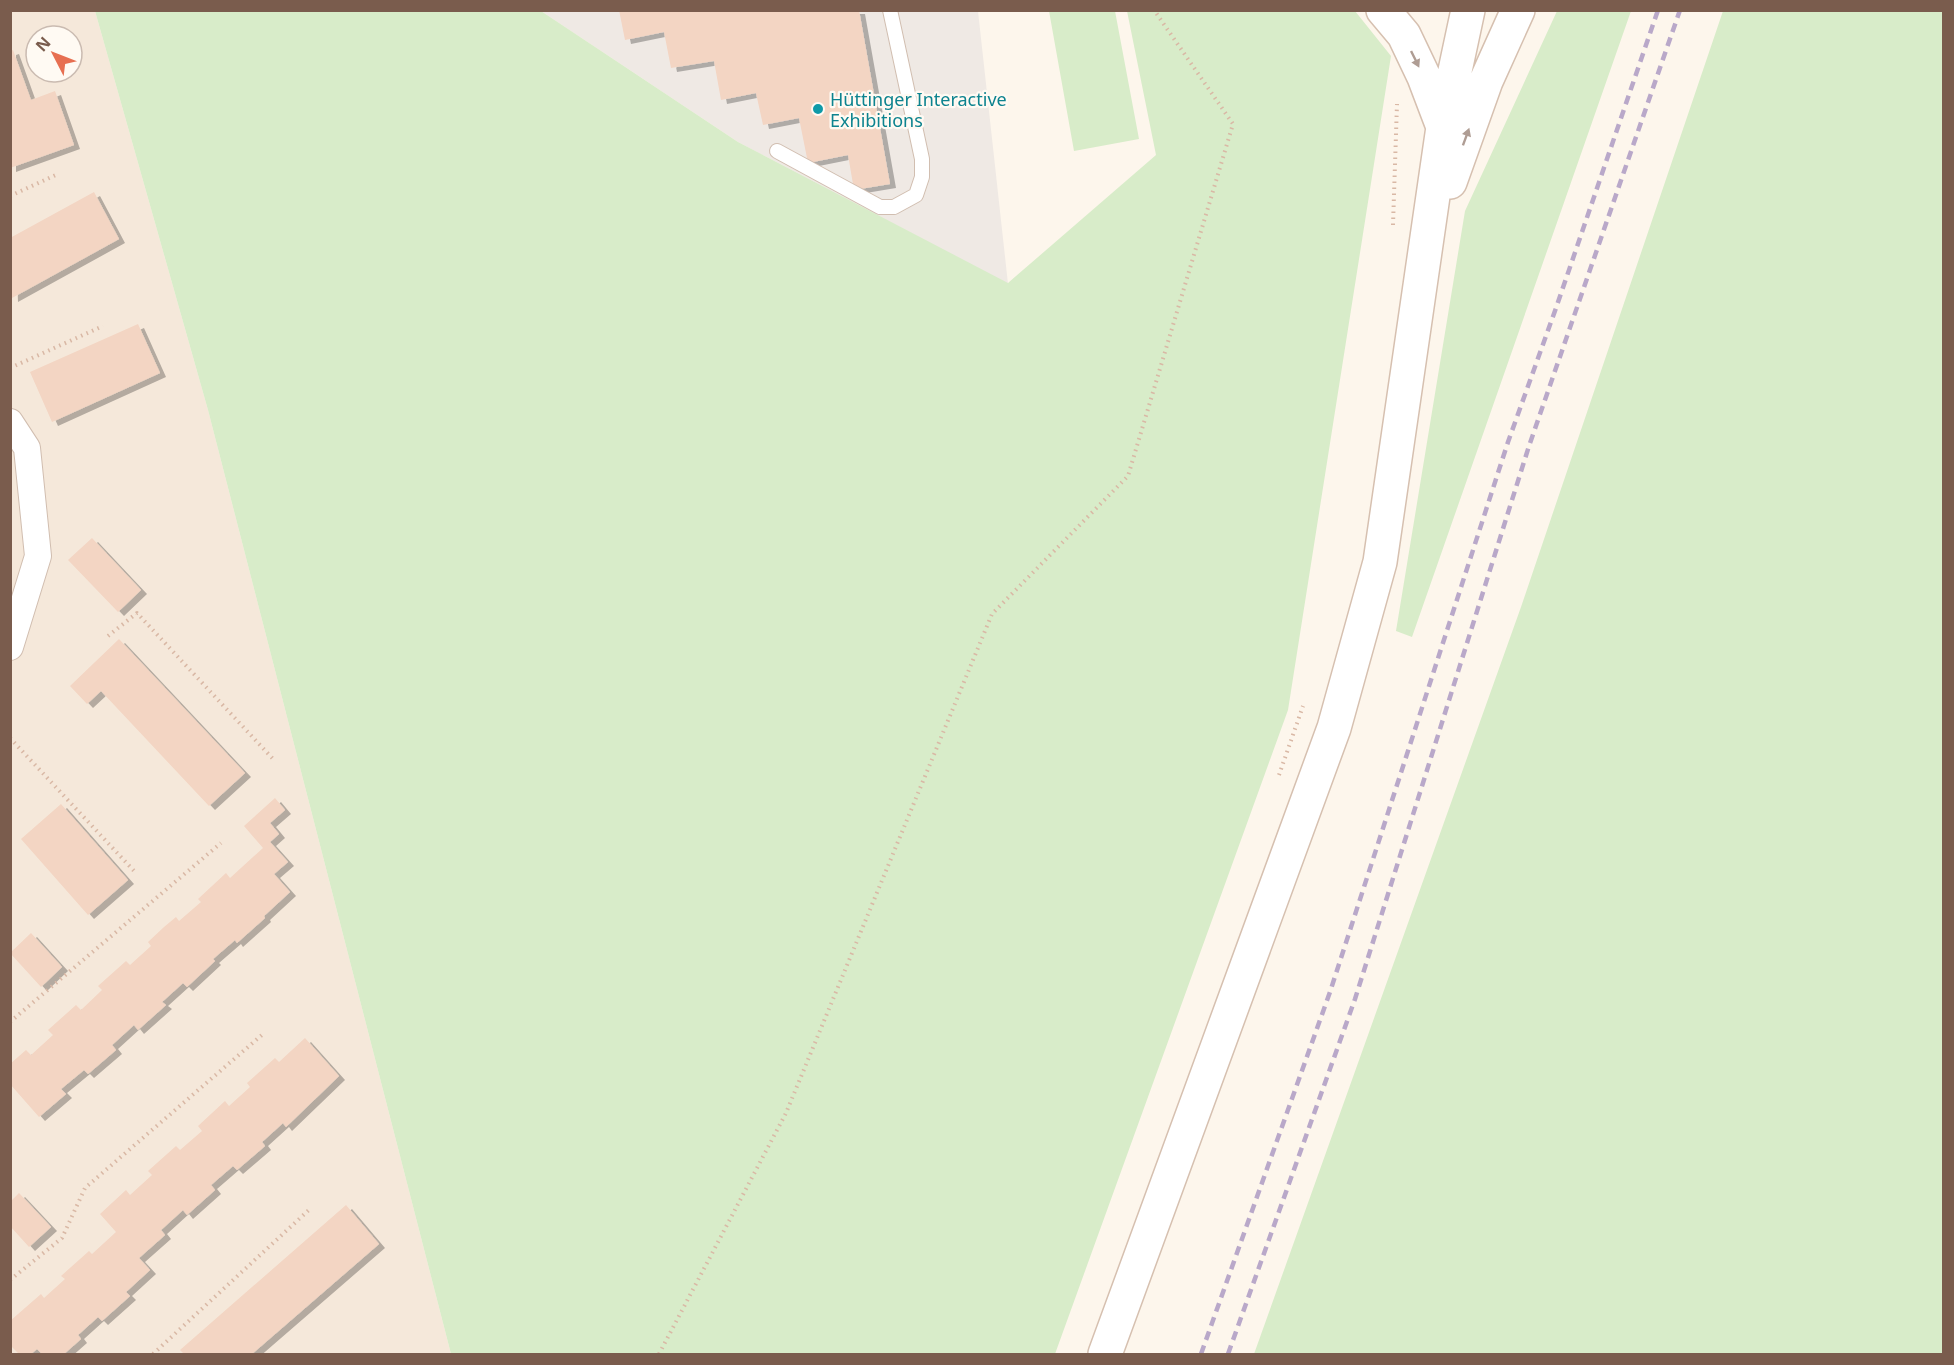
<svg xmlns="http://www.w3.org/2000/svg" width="1954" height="1365" viewBox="0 0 1954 1365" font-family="'Noto Sans',sans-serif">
  <defs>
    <filter id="shadow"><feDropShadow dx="6" dy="4" stdDeviation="0" flood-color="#0004"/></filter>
  </defs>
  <rect width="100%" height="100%" fill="#fdf6ec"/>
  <path fill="#f5e8da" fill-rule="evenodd" d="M10,11h85l113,399 243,944h-440zM36,36h36v36h-36z"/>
  <path fill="#efe9e4" d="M541,11h437l30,273 -270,-142z"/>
  <path fill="#d8ecc9" d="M95,11h446l197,131 270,141 148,-128 -29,-144h228l36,45 -103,654 -233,644h-604l-243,-944z
    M1049,11h66l24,128 -65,12z
    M1557,11h74l-219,626 -16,-6 69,-420z
    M1723,11h220v1343h-689l267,-747z"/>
  <path fill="#f3d5c3" filter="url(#shadow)" d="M619,10h240l31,174 -36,6 -6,-35 -40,8 -9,-45 -36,7 -7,-32 -35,7 -7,-39 -43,7 -7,-36 -39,8z
    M13,50l18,50 24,-9 19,54 -64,23v-117z
    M94,192l25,47 -107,59 -2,-60z
    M138,324l22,49 -108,49 -22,-50z
    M92,538l49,52 -23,22 -50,-52z
    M119,639l126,134 -36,33 -108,-115 -14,13 -17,-18z
    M275,798l10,12 -15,13 9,11 -9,8 18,20 -14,12 16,18 -26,24 1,2 -28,25 -2,-3 -22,19 2,2 -28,26 -4,-4 -21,19 4,3 -28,25 -4,-5 -22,20 4,5 -28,24 -4,-4 -23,19 5,5 -27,23 -29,-33v-20l16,-14 5,5 22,-20 -5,-5 28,-25 5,5 21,-20 -4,-4 28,-25 4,4 21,-19 -3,-4 16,-15 12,-10 3,4 22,-19 -3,-3 28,-26 4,5 33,-30 -19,-22z
    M61,804l67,76 -40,35 -67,-76z
    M31,933l31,34 -21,20 -31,-34z
    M305,1038l34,38 -53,51 -3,-4 -21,19 3,4 -28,24 -4,-4 -22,19 4,5 -28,25 -4,-5 -22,20 4,5 -26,23 11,12 -24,22 4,4 -28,25 -4,-4 -20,18 3,4 -17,15h-22l-5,-5 -6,5h-12l-9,-9v-24l31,-27 3,4 21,-19 -4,-3 28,-25 3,3 24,-22 -16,-18 26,-24 4,5 22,-20 -4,-4 28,-25 4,4 22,-19 -4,-5 27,-25 4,5 21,-19 -3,-4 28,-25 4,4z
    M19,1193l32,34 -22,20 -19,-21v-24z
    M346,1205l33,39 -127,110h-68l-4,-4z"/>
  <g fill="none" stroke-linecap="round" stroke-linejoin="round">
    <defs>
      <path id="service" d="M777,151l103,56h14l22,-12 6,-18v-18l-32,-149"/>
      <path id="minor" d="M10,422l17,26 11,108 -28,91"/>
      <path id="secondary" d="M1383,10l21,25 20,42 19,50
        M1450,182l36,-101 32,-71
        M1105,1354l229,-626 46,-166 63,-435 25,-117"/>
    </defs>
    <use href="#service" stroke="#d1beb0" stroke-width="16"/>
    <use href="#minor" stroke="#d1beb0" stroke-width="28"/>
    <use href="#secondary" stroke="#d6c0b0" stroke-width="36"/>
    <path stroke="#d9b8a5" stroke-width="4" stroke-dasharray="1.5 4.5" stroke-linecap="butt" d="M10,196l48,-22
      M1393,225l4,-121
      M10,368l93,-42
      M108,636l29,-23 137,147
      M10,738l125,134
      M1279,775l24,-69
      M10,1022l211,-179
      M10,1280l52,-42 23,-50 178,-154
      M153,1354l158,-146
      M659,1354l127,-241 206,-499 136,-138 105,-352 -79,-114"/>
    <use href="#service" stroke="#fff" stroke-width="14"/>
    <use href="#minor" stroke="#fff" stroke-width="26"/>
    <use href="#secondary" stroke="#fff" stroke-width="33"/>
    <path stroke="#b9a8c9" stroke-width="4.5" stroke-dasharray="9 6" stroke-linecap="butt" d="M1201,1354l129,-362 178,-550 48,-134 102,-298
      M1228,1354l127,-355 174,-553 151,-436"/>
  </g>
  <defs><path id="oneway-solid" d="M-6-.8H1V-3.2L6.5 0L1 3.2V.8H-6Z" transform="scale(1.5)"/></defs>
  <g fill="#af9d94">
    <use href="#oneway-solid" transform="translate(1415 59) rotate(64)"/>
    <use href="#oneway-solid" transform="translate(1466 137) rotate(-70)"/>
  </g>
  <circle fill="#0f9aa8" stroke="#fffaf3" stroke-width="2" cx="818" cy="109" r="6"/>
  <g text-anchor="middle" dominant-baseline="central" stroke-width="4.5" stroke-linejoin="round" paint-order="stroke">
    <g font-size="18" fill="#0d838f" stroke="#fffaf3" text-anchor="start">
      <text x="830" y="99">Hüttinger Interactive<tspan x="830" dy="21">Exhibitions</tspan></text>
    </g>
  </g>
  <rect width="1954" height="1365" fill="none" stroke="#7a5c4d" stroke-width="24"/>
  <g transform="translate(54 54) rotate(312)"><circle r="28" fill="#fffaf3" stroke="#cabbb1" stroke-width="1.5"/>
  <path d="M0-4.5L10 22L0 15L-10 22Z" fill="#e76f51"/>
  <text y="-9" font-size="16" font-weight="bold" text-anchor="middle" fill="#7a5c4d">N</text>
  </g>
</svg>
